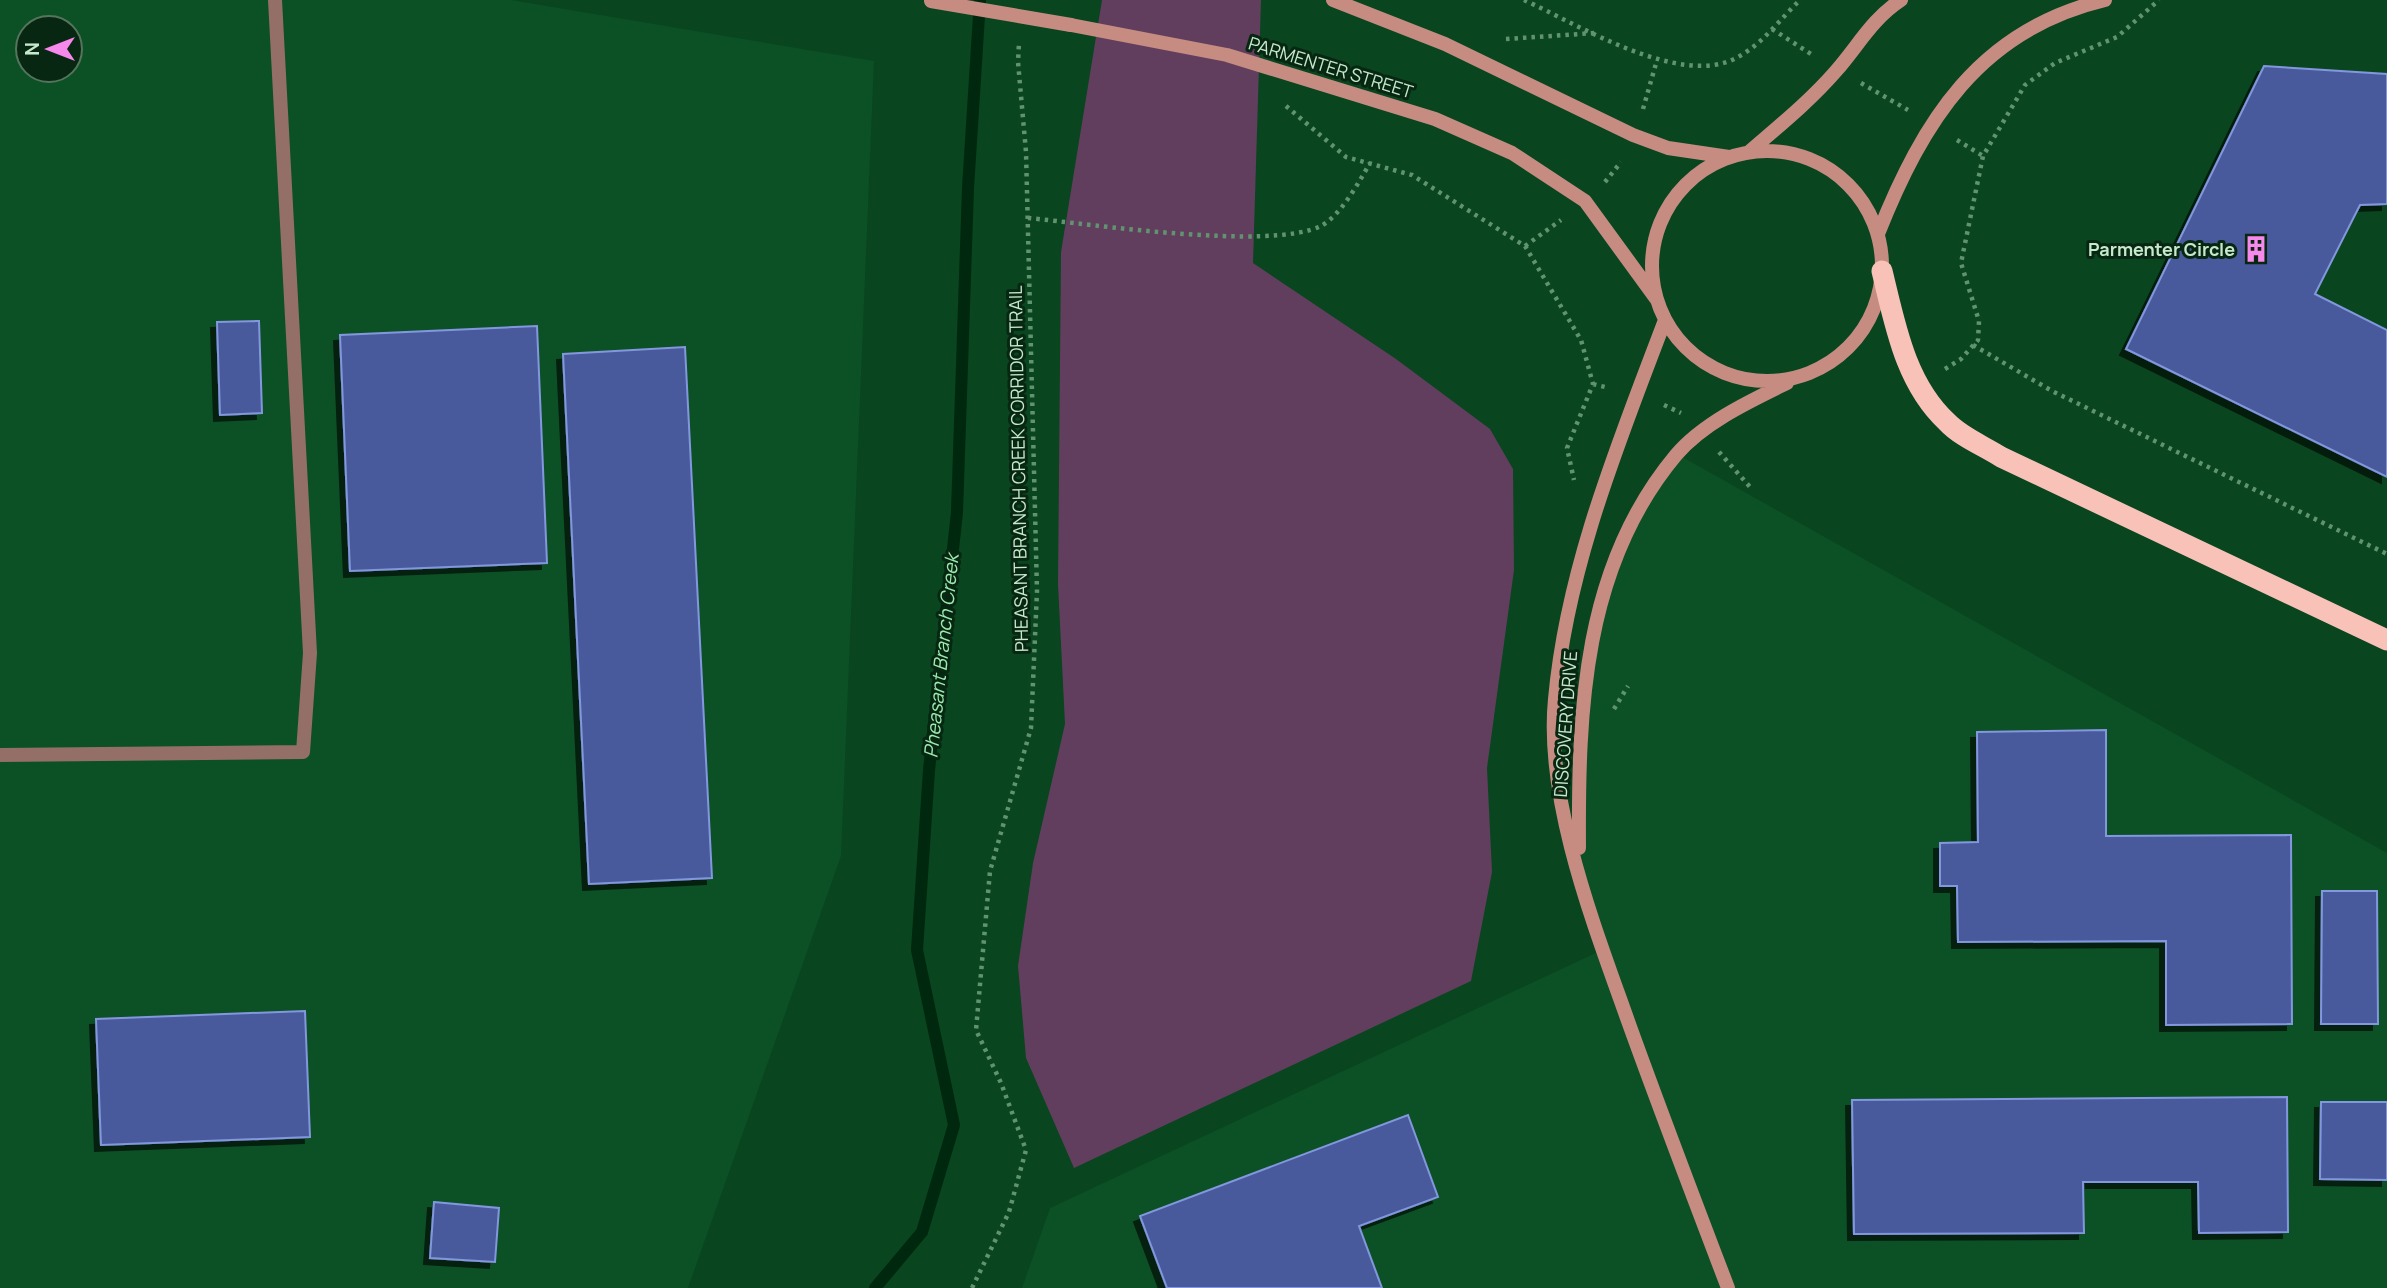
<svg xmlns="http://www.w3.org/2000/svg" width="2387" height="1288" viewBox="0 0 2387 1288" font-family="Manrope,sans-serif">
  <defs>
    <filter id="shadow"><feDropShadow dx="-6" dy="6" stdDeviation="0" flood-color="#0009"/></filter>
  </defs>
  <rect width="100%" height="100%" fill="#09451f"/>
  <path fill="#0c5026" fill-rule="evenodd" d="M0,0h511l363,61 -33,795 -153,432h-688zM28,28h42v42h-42z
    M1677,454l710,399v435h-1365l28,-80 552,-258 -23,-79 6,-197 33,-125z"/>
  <path fill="#613e5d" d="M1102,0h159l-8,263 143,96 94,70 23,40 1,101 -27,198 5,104 -21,109 -397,187 -48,-110 -8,-92 15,-103 32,-139 -7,-140 3,-332z"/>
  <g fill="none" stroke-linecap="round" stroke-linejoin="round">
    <path stroke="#00280e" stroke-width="12" d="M875,1288l47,-56 32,-107 -37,-175 12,-180 28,-258 11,-324 12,-188"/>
  </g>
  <path fill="#495a9c" stroke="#8297de" stroke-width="2" filter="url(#shadow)" d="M2264,66l123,8v130l-27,1 -45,89 72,36v147l-261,-128z
    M259,321l3,92 -42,2 -3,-93z
    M537,326l10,237 -197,8 -10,-236z
    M685,347l27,531 -123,6 -26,-530z
    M2106,730v106l185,-1 1,189 -126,1v-84l-208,1 -1,-56h-17v-43l38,-1 -1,-110z
    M2322,891h55l1,133h-57z
    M305,1011l5,126 -209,8 -5,-126z
    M2287,1097l1,135 -89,1 -1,-51h-115l1,51 -230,1 -2,-134z
    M2321,1102h66v78l-67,-1z
    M1408,1115l30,82 -79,29 23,62h-215l-27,-72z
    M434,1202l65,6 -4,54 -65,-4z"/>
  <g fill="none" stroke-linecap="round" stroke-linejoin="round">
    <path stroke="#629371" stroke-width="4.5" stroke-dasharray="3.5 5" stroke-linecap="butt" d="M1524,0c53,24 156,88 212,58 26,-13 44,-39 64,-58
      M1772,29l39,25
      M1506,39l89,-6
      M1861,83l47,27
      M1286,106l60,51 66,18 113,71 56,94 12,44 -26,64 7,32
      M1643,109l14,-49
      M1957,140l26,16
      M1605,182l16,-20
      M1028,218c64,6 241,33 293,8 20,-11 38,-44 49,-63
      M1525,246l36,-26
      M1973,345l79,46 335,163
      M1945,369l16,-10 17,-19 1,-19 -18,-58 22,-107 42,-71 30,-22 62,-26 42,-37
      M1593,384l16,4
      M1664,405l17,8
      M1719,452l32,36
      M1614,709l14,-23
      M972,1288l37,-76 17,-62 -25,-67 -25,-53 14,-159 41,-143 6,-137 -11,-439 -8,-90 1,-19"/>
    <path stroke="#946f68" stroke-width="14" d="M0,755l303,-3 7,-99 -35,-653"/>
    <path stroke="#c68c81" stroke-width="14" d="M1333,0l112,44 188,91 35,13 61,9
      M1071,25l156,30 208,64 77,34 73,48 72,99
      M1652 266a115 115 0 1 1 230 0a115 115 0 1 1-230 0Z
      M1749,152c30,-26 61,-51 87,-81 22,-25 36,-52 65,-71
      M1878,234c45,-113 101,-204 227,-234
      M1665,320c-46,122 -98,247 -110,379 -10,102 39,226 73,322 32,89 66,178 100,267
      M1579,848c-1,-138 4,-282 97,-393 27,-32 74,-54 111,-72"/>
    <path stroke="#f9c2b8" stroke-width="21" d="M1882,271c13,53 23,112 65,151 14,15 37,24 54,35l386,183"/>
    <path stroke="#c68c81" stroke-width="14" d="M931,1l140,24"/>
  </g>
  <defs>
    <symbol id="building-bare" viewBox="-9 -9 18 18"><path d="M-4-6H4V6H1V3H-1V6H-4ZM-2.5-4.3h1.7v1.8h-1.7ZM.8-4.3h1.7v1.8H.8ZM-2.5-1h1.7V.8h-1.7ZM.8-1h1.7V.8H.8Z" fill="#f788ec" stroke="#082712" stroke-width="2.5" paint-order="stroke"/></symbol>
  </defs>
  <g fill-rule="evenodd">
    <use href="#building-bare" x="2237" y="230" width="38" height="38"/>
  </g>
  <g text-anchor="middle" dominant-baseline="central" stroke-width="6" stroke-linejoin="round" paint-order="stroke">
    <g font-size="18" fill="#c6e9cc" stroke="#082712">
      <text transform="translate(1331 67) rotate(17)">PARMENTER STREET</text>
      <text transform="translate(1018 469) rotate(-91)">PHEASANT BRANCH CREEK CORRIDOR TRAIL</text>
      <text transform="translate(1565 724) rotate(-86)">DISCOVERY DRIVE</text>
    </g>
    <g font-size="18" font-weight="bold" fill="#c6e9cc" stroke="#082712" text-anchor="end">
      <text x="2235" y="249">Parmenter Circle</text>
    </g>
    <g font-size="19" font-style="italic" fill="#9eebb0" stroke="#082712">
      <text transform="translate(941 656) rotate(-84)">Pheasant Branch Creek</text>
    </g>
  </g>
  <g transform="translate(49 49) rotate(270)"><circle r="33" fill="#082712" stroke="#54755c" stroke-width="2"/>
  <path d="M0-5L12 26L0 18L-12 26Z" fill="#f788ec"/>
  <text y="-10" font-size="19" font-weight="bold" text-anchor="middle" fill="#c6e9cc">N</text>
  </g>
</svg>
